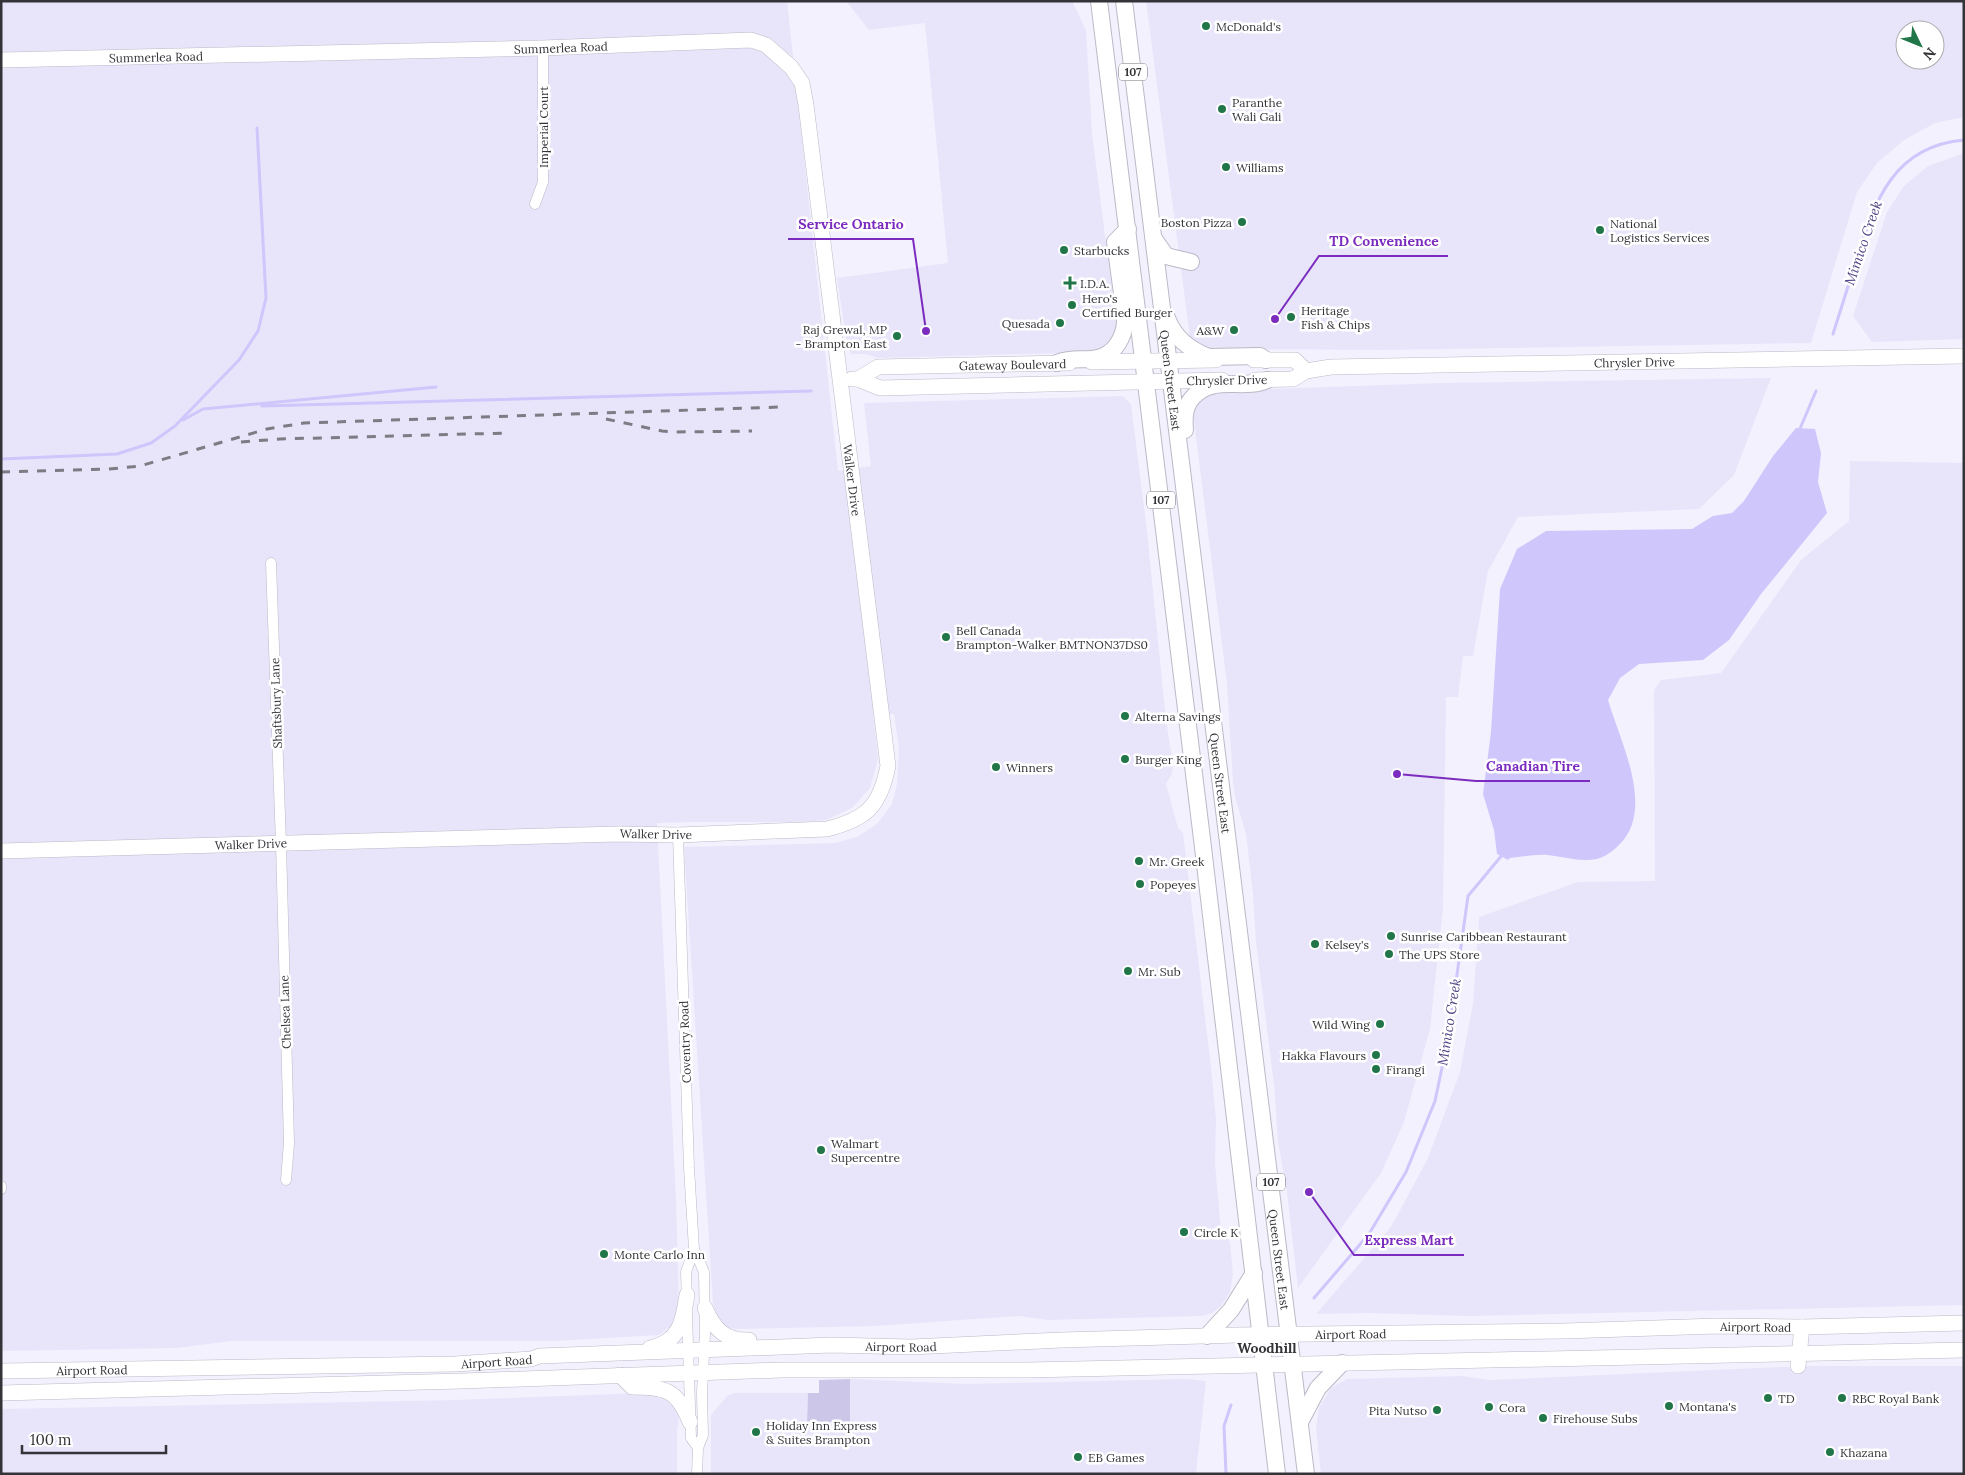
<svg xmlns="http://www.w3.org/2000/svg" width="1965" height="1475" viewBox="0 0 1965 1475" font-family="Lora,serif">
  <rect width="100%" height="100%" fill="#f3f1fe"/>
  <path fill="#e8e5fa" fill-rule="evenodd" d="M1,1h786l51,470 33,-5 -7,-63 259,-7 8,8 16,127 19,189 7,44 -1,9 -6,11 12,44 5,5 28,234 5,52 -1,44 4,46 2,21 9,12 3,32 -3,18 -9,14 -9,7 -10,3 -154,4 -29,-4 -143,10 -139,3 -10,-1 -10,-11 -4,-14 -29,-456 151,-4 22,-6 20,-13 15,-20 5,-20 2,-35 -5,-35h-21l5,45 -8,29 -18,20 -26,12 -27,2h-110l-32,1 19,376 3,111 -9,19 -2,-1 -9,7 -106,6h-322l-54,7 -176,3z
    M846,1h226l14,29 6,103 24,189 -1,12 -5,8 -10,8 -7,2 -215,6 -12,-4h-14l-4,-4 -11,-72 111,-15 -23,-240 -56,7z
    M1146,1h818v116l-29,6 -31,17 -27,23 -20,29 -46,151 -428,7 -173,-1 -20,-11zM1905,30h30v30h-30z
    M1964,153v186l-92,3 -19,-26 34,-104 17,-26 24,-20z
    M1771,378l-37,97 -35,34 -181,8 -30,54 -15,85h-10l-5,41h-12l-3,211 -13,121 -26,93 -23,51 -83,115 -11,-96 -9,-50 -4,-58 -18,-142 -3,-48 -7,-60 -11,-37 -2,-15 -6,-98 -34,-271 3,-8 7,-8 13,-6 226,-8z
    M1850,461l114,2v842l-496,11 -101,-3 -51,1 75,-87 37,-69 32,-86 13,-68 6,-87 99,-35 77,-1 -1,-191 7,-10 60,-7 80,-113 48,-39z
    M1805,1366h159v108h-643l-5,-46 3,-20 12,-20 16,-9 114,-3 29,4z
    M850,1379l117,5 218,-5 21,2 -10,93h-485v-59l16,-19 7,-3h74l-1,29h43z
    M645,1393l21,7 10,10 3,7 -2,15v42h-676v-65l454,-9z"/>
  <path fill="#ccc7e8" d="M850,1379v43h-43l1,-29h11v-13z"/>
  <path fill="#cfc6fc" d="M1796,428l19,1 6,24 -3,29 9,31 -66,81 -32,46 -26,20 -64,4 -19,14 -12,22c12,41 48,110 11,145 -6,6 -14,12 -22,14 -17,3 -32,-2 -49,-4 -13,-1 -26,2 -38,3l-2,2 -11,-6 -3,-24 -11,-36 8,-62 9,-143 17,-40 29,-18 146,-2 21,-13 19,-3 12,-12 29,-45z"/>
  <g fill="none" stroke-linecap="round" stroke-linejoin="round">
    <path stroke="#cfc6fc" stroke-width="3" d="M1833,334c8,-25 16,-51 24,-76 18,-58 37,-112 107,-118
      M262,406l549,-15
      M183,420l20,-11 233,-22
      M1799,431l17,-40
      M1,459l116,-5 34,-11 24,-17 64,-66 19,-29 8,-33 -9,-170
      M1314,1298l55,-64 37,-62 29,-71 13,-62 20,-143 35,-42
      M1226,1474l-2,-48 7,-21"/>
    <defs>
      <path id="street" d="M535,204l8,-22v-134
        M271,563l10,281 8,299 -3,37
        M678,835l11,333 5,81 10,23 1,62 -3,59 1,42 -5,13 -1,26
        M1,1186v3
        M687,1300l-1,-28 8,-23
        M687,1314l4,124 7,10"/>
      <g id="secondary">
        <path id="s1" d="M1,60l542,-12 208,-8 15,5 25,22 11,16 4,22 82,661c-8,40 -21,53 -61,63l-149,6 -60,-1 -617,17"/>
        <path d="M1254,360h41l11,11"/>
        <path d="M1092,362l124,-2"/>
        <path id="s2" d="M852,379h6l20,-12 191,-4"/>
        <path d="M858,379l22,9 342,-8"/>
        <path id="s3" d="M1255,380l38,-1 13,-8 25,-4 633,-11"/>
        <path d="M705,1308c9,21 20,33 44,32"/>
        <path d="M650,1348c30,-6 33,-27 37,-53"/>
        <path d="M1798,1366l4,-39"/>
        <path id="s4" d="M1,1371l454,-7 76,-5 9,-3 292,-11 79,2 151,-7 176,-5 326,-4 153,-5 85,1 162,-4"/>
        <path d="M620,1375l12,12c33,0 45,2 58,35"/>
        <path d="M1,1393l461,-12 319,-11h247l936,-20"/>
      </g>
      <g id="primary">
        <path d="M1099,1l103,838 75,635"/>
        <path id="s5" d="M1124,1l182,1473"/>
        <path d="M1155,240l11,16 25,6"/>
        <path d="M1167,318c7,19 23,32 42,39l51,-1 6,4"/>
        <path d="M1057,363c11,-5 23,-3 35,-4 23,-2 34,-23 33,-43l-10,-74 13,-13"/>
        <path d="M1185,430c-1,-12 -1,-23 8,-33 21,-23 50,-6 74,-17"/>
        <path d="M1207,1336l24,-26 23,-37"/>
        <path d="M1300,1422l18,-34 24,-25"/>
      </g>
    </defs>
    <use href="#street" stroke="#bbb9c6" stroke-width="11"/>
    <use href="#secondary" stroke="#bbb9c6" stroke-width="16"/>
    <use href="#primary" stroke="#bbb9c6" stroke-width="18"/>
    <use href="#street" stroke="#fff" stroke-width="10"/>
    <use href="#secondary" stroke="#fff" stroke-width="15"/>
    <use href="#primary" stroke="#fff" stroke-width="16"/>
    <path stroke="#7d7b83" stroke-width="3" stroke-dasharray="9 9" stroke-linecap="butt" d="M606,419l56,12 14,1 76,-1
      M241,442l39,-3 228,-6
      M1,472l108,-3 31,-3 127,-37 37,-6 477,-16"/>
  </g>
  <g fill="#207649" stroke="#fff" stroke-width="2">
    <circle cx="1206" cy="26" r="5"/>
    <circle cx="1222" cy="109" r="5"/>
    <circle cx="1226" cy="167" r="5"/>
    <circle cx="1242" cy="222" r="5"/>
    <circle cx="1600" cy="230" r="5"/>
    <circle cx="1064" cy="250" r="5"/>
    <path d="M1067.5 275.5h5v5h5v5h-5v5h-5v-5h-5v-5h5z"/>
    <circle cx="1072" cy="305" r="5"/>
    <circle cx="1291" cy="317" r="5"/>
    <circle cx="1060" cy="323" r="5"/>
    <circle cx="1234" cy="330" r="5"/>
    <circle cx="897" cy="336" r="5"/>
    <circle cx="946" cy="637" r="5"/>
    <circle cx="1125" cy="716" r="5"/>
    <circle cx="1125" cy="759" r="5"/>
    <circle cx="996" cy="767" r="5"/>
    <circle cx="1139" cy="861" r="5"/>
    <circle cx="1140" cy="884" r="5"/>
    <circle cx="1391" cy="936" r="5"/>
    <circle cx="1315" cy="944" r="5"/>
    <circle cx="1389" cy="954" r="5"/>
    <circle cx="1128" cy="971" r="5"/>
    <circle cx="1380" cy="1024" r="5"/>
    <circle cx="1376" cy="1055" r="5"/>
    <circle cx="1376" cy="1069" r="5"/>
    <circle cx="821" cy="1150" r="5"/>
    <circle cx="1184" cy="1232" r="5"/>
    <circle cx="604" cy="1254" r="5"/>
    <circle cx="1768" cy="1398" r="5"/>
    <circle cx="1842" cy="1398" r="5"/>
    <circle cx="1669" cy="1406" r="5"/>
    <circle cx="1489" cy="1407" r="5"/>
    <circle cx="1437" cy="1410" r="5"/>
    <circle cx="1543" cy="1418" r="5"/>
    <circle cx="756" cy="1432" r="5"/>
    <circle cx="1830" cy="1452" r="5"/>
    <circle cx="1078" cy="1457" r="5"/>
  </g>
  <g text-anchor="middle" dominant-baseline="central" stroke-width="5" stroke-linejoin="round" paint-order="stroke">
    <g fill="#fff" stroke="#717074" stroke-width="1">
      <rect x="1119" y="63.5" width="28" height="17" rx="4"/>
      <rect x="1147" y="491.5" width="28" height="17" rx="4"/>
      <rect x="1257" y="1173.5" width="28" height="17" rx="4"/>
    </g>
    <g font-size="11" font-weight="bold" fill="#343338">
      <text x="1133" y="72">107</text>
      <text x="1161" y="500">107</text>
      <text x="1271" y="1182">107</text>
    </g>
    <g font-size="12" fill="#343338" stroke="#fff" text-anchor="start">
      <text x="1216" y="26">McDonald's</text>
      <text x="1232" y="102">Paranthe<tspan x="1232" dy="14">Wali Gali</tspan></text>
      <text x="1236" y="167">Williams</text>
      <text x="1232" y="222" text-anchor="end">Boston Pizza</text>
      <text x="1610" y="223">National<tspan x="1610" dy="14">Logistics Services</tspan></text>
      <text x="1074" y="250">Starbucks</text>
      <text x="1080" y="283">I.D.A.</text>
      <text x="1082" y="298">Hero's<tspan x="1082" dy="14">Certified Burger</tspan></text>
      <text x="1301" y="310">Heritage<tspan x="1301" dy="14">Fish &amp; Chips</tspan></text>
      <text x="1050" y="323" text-anchor="end">Quesada</text>
      <text x="887" y="329" text-anchor="end">Raj Grewal, MP<tspan x="887" dy="14">- Brampton East</tspan></text>
      <text x="1224" y="330" text-anchor="end">A&amp;W</text>
      <text x="956" y="630">Bell Canada<tspan x="956" dy="14">Brampton-Walker BMTNON37DS0</tspan></text>
      <text x="1135" y="716">Alterna Savings</text>
      <text x="1135" y="759">Burger King</text>
      <text x="1006" y="767">Winners</text>
      <text x="1149" y="861">Mr. Greek</text>
      <text x="1150" y="884">Popeyes</text>
      <text x="1401" y="936">Sunrise Caribbean Restaurant</text>
      <text x="1325" y="944">Kelsey's</text>
      <text x="1399" y="954">The UPS Store</text>
      <text x="1138" y="971">Mr. Sub</text>
      <text x="1370" y="1024" text-anchor="end">Wild Wing</text>
      <text x="1366" y="1055" text-anchor="end">Hakka Flavours</text>
      <text x="1386" y="1069">Firangi</text>
      <text x="831" y="1143">Walmart<tspan x="831" dy="14">Supercentre</tspan></text>
      <text x="1194" y="1232">Circle K</text>
      <text x="614" y="1254">Monte Carlo Inn</text>
      <text x="1778" y="1398">TD</text>
      <text x="1852" y="1398">RBC Royal Bank</text>
      <text x="1679" y="1406">Montana's</text>
      <text x="1499" y="1407">Cora</text>
      <text x="1427" y="1410" text-anchor="end">Pita Nutso</text>
      <text x="1553" y="1418">Firehouse Subs</text>
      <text x="766" y="1425">Holiday Inn Express<tspan x="766" dy="14">&amp; Suites Brampton</tspan></text>
      <text x="1840" y="1452">Khazana</text>
      <text x="1088" y="1457">EB Games</text>
    </g>
    <g font-size="12" fill="#343338" stroke="#fff">
      <text stroke="none"><textPath href="#s1" startOffset="560">Summerlea Road</textPath></text>
      <text stroke="none"><textPath href="#s1" startOffset="155">Summerlea Road</textPath></text>
      <text transform="translate(543 127) rotate(-90)">Imperial Court</text>
      <text stroke="none"><textPath href="#s3" startOffset="382">Chrysler Drive</textPath></text>
      <text stroke="none"><textPath href="#s2" startOffset="164">Gateway Boulevard</textPath></text>
      <text stroke="none"><textPath href="#s5" startOffset="382">Queen Street East</textPath></text>
      <text transform="translate(1227 380) rotate(-1)">Chrysler Drive</text>
      <text stroke="none"><textPath href="#s1" startOffset="1219">Walker Drive</textPath></text>
      <text transform="translate(276 703) rotate(-92)">Shaftsbury Lane</text>
      <text stroke="none"><textPath href="#s5" startOffset="788">Queen Street East</textPath></text>
      <text transform="translate(656 834) rotate(1)">Walker Drive</text>
      <text transform="translate(251 844) rotate(-2)">Walker Drive</text>
      <text transform="translate(285 1012) rotate(-92)">Chelsea Lane</text>
      <text transform="translate(685 1042) rotate(-92)">Coventry Road</text>
      <text stroke="none"><textPath href="#s5" startOffset="1268">Queen Street East</textPath></text>
      <text stroke="none"><textPath href="#s4" startOffset="1756">Airport Road</textPath></text>
      <text stroke="none"><textPath href="#s4" startOffset="1351">Airport Road</textPath></text>
      <text stroke="none"><textPath href="#s4" startOffset="901">Airport Road</textPath></text>
      <text stroke="none"><textPath href="#s4" startOffset="496">Airport Road</textPath></text>
      <text stroke="none"><textPath href="#s4" startOffset="91">Airport Road</textPath></text>
    </g>
    <g font-size="14" font-style="italic" fill="#534485" stroke="#fff">
      <text transform="translate(1863 243) rotate(-71)">Mimico Creek</text>
      <text transform="translate(1449 1022) rotate(-81)">Mimico Creek</text>
    </g>
    <g font-size="14" font-weight="bold" fill="#343338" stroke="#fff">
      <text x="1267" y="1348">Woodhill</text>
    </g>
  </g>
  <path fill="none" stroke="#7b2cbf" stroke-width="2" d="M926 331L913 239H788M1275 319L1319 256H1448M1397 774L1476 781H1590M1309 1192L1354 1255H1464"/>
  <g fill="#7b2cbf" stroke="#fff" stroke-width="2">
    <circle cx="926" cy="331" r="5"/>
    <circle cx="1275" cy="319" r="5"/>
    <circle cx="1397" cy="774" r="5"/>
    <circle cx="1309" cy="1192" r="5"/>
  </g>
  <g font-size="14" text-anchor="middle" font-weight="bold" fill="#7b2cbf" stroke="#fff" stroke-width="5" stroke-linejoin="round" paint-order="stroke">
    <text x="851" y="229">Service Ontario</text>
    <text x="1384" y="246">TD Convenience</text>
    <text x="1533" y="771">Canadian Tire</text>
    <text x="1409" y="1245">Express Mart</text>
  </g>
  <rect width="1965" height="1475" fill="none" stroke="#343338" stroke-width="5"/>
  <g transform="translate(1920 45) rotate(133)"><circle r="24" fill="#ffffff" stroke="#aeadaf"/>
  <path d="M0-4L9 19L0 12L-9 19Z" fill="#207649"/>
  <text y="-8" font-size="14" font-weight="bold" text-anchor="middle" fill="#343338">N</text>
  </g>
  <path d="M22 1445v8h144v-8" fill="none" stroke="#343338" stroke-width="2.5"/>
  <text x="30" y="1445" font-size="15" fill="#343338" stroke="#ffffff" stroke-width="4" paint-order="stroke">100 m</text>
</svg>
